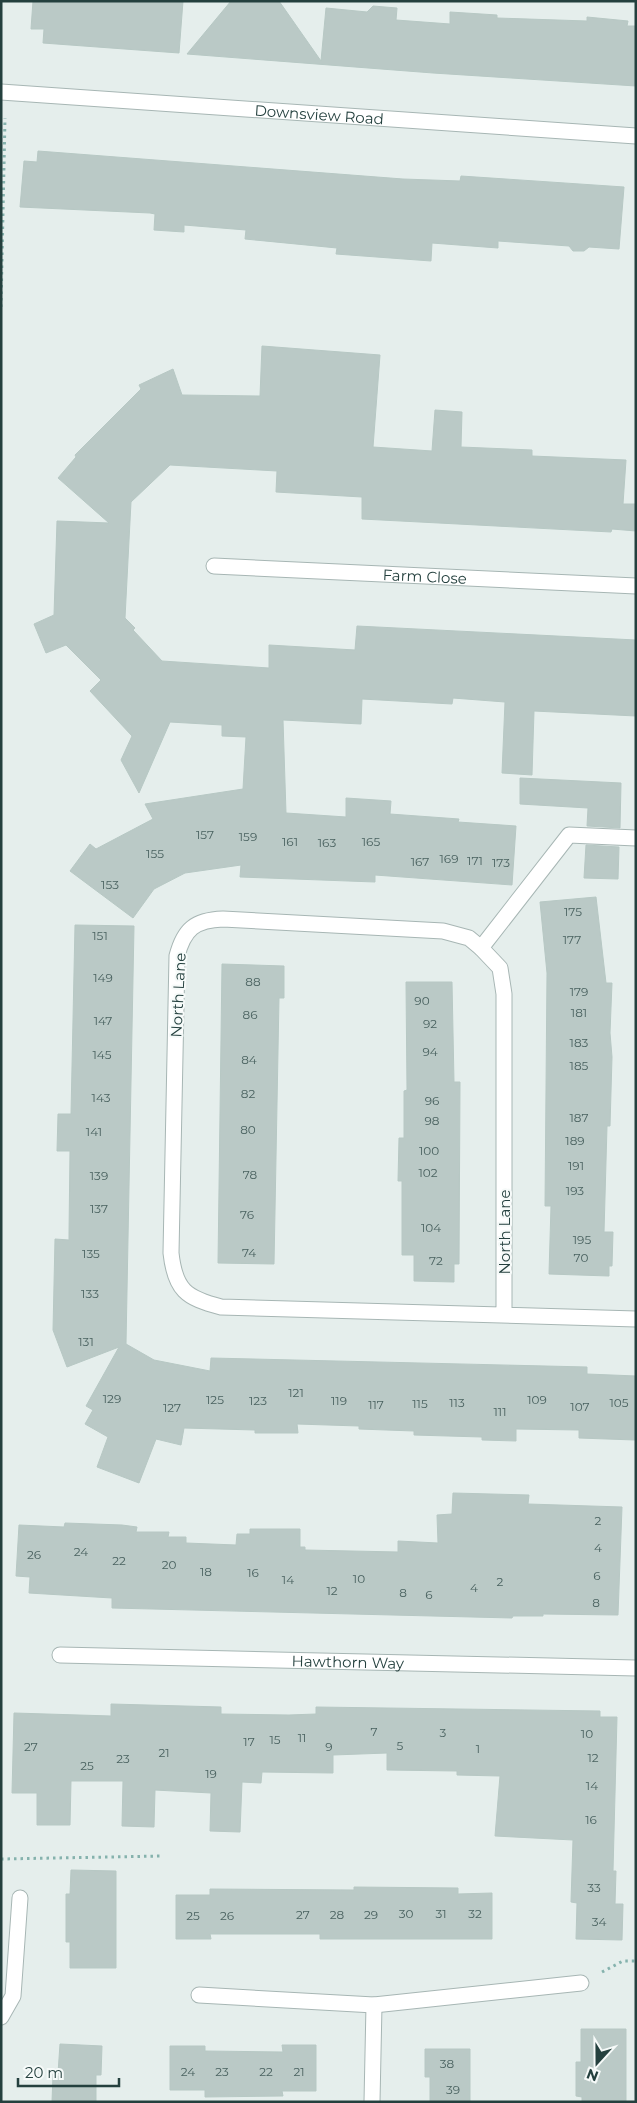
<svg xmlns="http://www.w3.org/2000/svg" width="637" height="2103" viewBox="0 0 637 2103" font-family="Montserrat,sans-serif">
  <rect width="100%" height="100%" fill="#e5eeec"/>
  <path fill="#bac9c6" stroke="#b7c8c4" d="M33,1h150l-4,52 -136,-10 1,-14h-13z
    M231,1h48l42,60 5,-53 41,4 6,-6 24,2 -1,12 54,4v-12l47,3v3l90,3v-4l41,4 -1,5h9v60l-203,-13 -246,-19z
    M38,151l365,28 57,2 1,-5 163,11 -5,62 -30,-2 -5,4h-11l-4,-5 -71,-5v7l-66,-5 -1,18 -95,-7 1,-6 -92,-9 1,-9 -62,-5v7l-30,-2 1,-16 -5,-1 -130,-6 4,-46 13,1z
    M262,346l118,9 -7,92 59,4 3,-41 27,2 -1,35 71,3v6l94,4 -3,44h13v27l-24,-2 -1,3 -249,-13v-22l-86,-5 1,-21 -107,-6 -39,37 -6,116 10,10 -2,2 29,31 107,7v-23l86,5 2,-24 279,14v76l-102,-5 -2,64 -30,-2 3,-71 -52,-4 -1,6 -90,-5 -1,25 -78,-4 3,93 60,4v-19l45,3 -1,13 69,5 -1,3 58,4 -4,59 -137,-10v7l-135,-5 1,-12 -56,8 -31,16 -21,29 -63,-47 20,-27 6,5 57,-30 -8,-15 98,-15 3,-52 -24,-1v-11l-52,-3 -31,71 -18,-33 11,-24 -42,-45 11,-11 -35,-35 -20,8 -12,-29 20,-9 3,-94 52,2 -51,-45 18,-21 -1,-2 66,-66 -2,-4 34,-16 9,26 78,1z
    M520,778l101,5 -1,45 -33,-2 1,-18 -68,-4z
    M586,845l33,2 -1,32 -34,-1z
    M596,897l10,86h6l-2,50 2,24 -2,69h-3l-3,106h9l-1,34h-3v10l-60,-2 2,-68h-6l2,-233 -7,-71z
    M75,925l59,1 -8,418 28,16 56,11 1,-13 376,9v7l49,2 -1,64 -56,-2v-8l-63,-1v12l-34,-1v-3l-68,-2v-4l-55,-2v-3l-62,-2 1,9h-43v-3l-71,-2 -3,17 -25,-6 -17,44 -42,-16 11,-30 -23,-13 8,-14 -7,-4 33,-59 -52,20 -14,-37 2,-91 14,1v-6l1,-83h-13l1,-37h13z
    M222,964l62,2v32h-5l-5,266 -56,-1z
    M406,982h46l2,100h6l-1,182h-5v18l-40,-1v-26h-12v-74h-4l1,-43h5v-47l3,-1z
    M453,1493l76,2 -1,9 94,3 -4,108 -75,-1v2h-30l-1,2 -400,-10v-10l-83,-5 1,-16 -14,-1 3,-51 45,2 1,-4 57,2 15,2 -1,5h33l-1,5h18v6l50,2 1,-11h13v-5h50v18h5v3l93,2v-11l40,2 -1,-28 15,-1z
    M111,1704l110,3v7l68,1 27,-1v-7l284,4v6h17l-4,154h3l-1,33h8l-1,36 -46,-1 1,-36 -6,-1 2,-62 -78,-4 5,-60 -43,-1v-4l-70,-1v-17l-54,2v18l-71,-1 -1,11 -19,-1 -2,50 -30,-1 1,-38 -56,-3 -1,37 -32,-1 1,-45h-52l-1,44h-33v-32h-25l2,-80 97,3z
    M71,1870l45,1v97h-46v-26h-4v-48h4z
    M354,1887l104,1v6l34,-1v46h-172v-5h-110l1,5h-35v-44h34v-6l144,1z
    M581,2029h45v73h-44v-5l-6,-1v-34h5z
    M60,2044l42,2 -1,29h-5v27h-44l1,-28 5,-1z
    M282,2045h34v46h-34l1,5 -78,1v-7h-35v-44h35v5l78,1z
    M425,2049h45v53h-40v-25h-5z"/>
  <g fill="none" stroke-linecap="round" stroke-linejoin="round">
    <defs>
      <g id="minor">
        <path id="s1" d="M1,92l635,44"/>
        <path id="s2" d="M214,566l422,20"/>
        <path d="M481,948l88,-113 67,3"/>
        <path d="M504,1315v-321l-4,-26 -19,-20 -12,-10 -26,-7 -220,-12c-28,1 -39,10 -46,37l-6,297c4,37 15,45 50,54l415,12"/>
        <path id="s3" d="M60,1655l576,13"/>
        <path d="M199,1995l175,10 207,-22"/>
        <path d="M1,2017l12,-21 7,-98"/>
        <path d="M372,2102l2,-97"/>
      </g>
    </defs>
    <use href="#minor" stroke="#a7b6b4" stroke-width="17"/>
    <path stroke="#85b2ad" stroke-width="3" stroke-dasharray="2.5 4" stroke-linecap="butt" d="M1,307l4,-189
      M1,1859l161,-3
      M602,1972l21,-11h13"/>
    <use href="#minor" stroke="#fff" stroke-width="15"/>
  </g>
  <g text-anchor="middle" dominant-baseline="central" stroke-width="4" stroke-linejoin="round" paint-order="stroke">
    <g font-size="12" fill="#4a6260">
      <text x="205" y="834">157</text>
      <text x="248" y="836">159</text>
      <text x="290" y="841">161</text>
      <text x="371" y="841">165</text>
      <text x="327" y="842">163</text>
      <text x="155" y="853">155</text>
      <text x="449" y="858">169</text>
      <text x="475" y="860">171</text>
      <text x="420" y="861">167</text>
      <text x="501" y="862">173</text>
      <text x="110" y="884">153</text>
      <text x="573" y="911">175</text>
      <text x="100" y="935">151</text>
      <text x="572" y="939">177</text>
      <text x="103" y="977">149</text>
      <text x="253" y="981">88</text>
      <text x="579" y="991">179</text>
      <text x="422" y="1000">90</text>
      <text x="579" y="1012">181</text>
      <text x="250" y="1014">86</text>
      <text x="103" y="1020">147</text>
      <text x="430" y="1023">92</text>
      <text x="579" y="1042">183</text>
      <text x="430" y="1051">94</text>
      <text x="102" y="1054">145</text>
      <text x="249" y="1059">84</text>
      <text x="579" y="1065">185</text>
      <text x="248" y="1093">82</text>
      <text x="101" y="1097">143</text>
      <text x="432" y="1100">96</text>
      <text x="579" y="1117">187</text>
      <text x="432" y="1120">98</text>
      <text x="248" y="1129">80</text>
      <text x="94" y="1131">141</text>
      <text x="575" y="1140">189</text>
      <text x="429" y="1150">100</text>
      <text x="576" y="1165">191</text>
      <text x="428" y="1172">102</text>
      <text x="250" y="1174">78</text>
      <text x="99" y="1175">139</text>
      <text x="575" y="1190">193</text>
      <text x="99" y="1208">137</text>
      <text x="247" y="1214">76</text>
      <text x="431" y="1227">104</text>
      <text x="582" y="1239">195</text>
      <text x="249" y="1252">74</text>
      <text x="91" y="1253">135</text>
      <text x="581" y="1257">70</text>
      <text x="436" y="1260">72</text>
      <text x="90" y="1293">133</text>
      <text x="86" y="1341">131</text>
      <text x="296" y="1392">121</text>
      <text x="112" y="1398">129</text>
      <text x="215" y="1399">125</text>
      <text x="537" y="1399">109</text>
      <text x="258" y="1400">123</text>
      <text x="339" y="1400">119</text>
      <text x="457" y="1402">113</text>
      <text x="619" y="1402">105</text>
      <text x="420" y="1403">115</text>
      <text x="376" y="1404">117</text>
      <text x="580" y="1406">107</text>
      <text x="172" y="1407">127</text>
      <text x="500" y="1411">111</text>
      <text x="598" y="1520">2</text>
      <text x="598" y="1547">4</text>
      <text x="81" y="1551">24</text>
      <text x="34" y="1554">26</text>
      <text x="119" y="1560">22</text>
      <text x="169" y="1564">20</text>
      <text x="206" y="1571">18</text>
      <text x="253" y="1572">16</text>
      <text x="597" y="1575">6</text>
      <text x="359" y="1578">10</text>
      <text x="288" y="1579">14</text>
      <text x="500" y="1581">2</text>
      <text x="474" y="1587">4</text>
      <text x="332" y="1590">12</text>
      <text x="403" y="1592">8</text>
      <text x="429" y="1594">6</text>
      <text x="596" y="1602">8</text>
      <text x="374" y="1731">7</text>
      <text x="443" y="1732">3</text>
      <text x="587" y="1733">10</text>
      <text x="302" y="1737">11</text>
      <text x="275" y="1739">15</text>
      <text x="249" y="1741">17</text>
      <text x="400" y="1745">5</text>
      <text x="31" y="1746">27</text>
      <text x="329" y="1746">9</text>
      <text x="478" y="1748">1</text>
      <text x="164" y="1752">21</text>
      <text x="593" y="1757">12</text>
      <text x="123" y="1758">23</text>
      <text x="87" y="1765">25</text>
      <text x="211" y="1773">19</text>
      <text x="592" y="1785">14</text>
      <text x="591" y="1819">16</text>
      <text x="594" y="1887">33</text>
      <text x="406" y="1913">30</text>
      <text x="441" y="1913">31</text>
      <text x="475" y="1913">32</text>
      <text x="303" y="1914">27</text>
      <text x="337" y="1914">28</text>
      <text x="371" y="1914">29</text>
      <text x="193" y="1915">25</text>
      <text x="227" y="1915">26</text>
      <text x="599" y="1921">34</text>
      <text x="447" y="2063">38</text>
      <text x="188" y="2071">24</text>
      <text x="222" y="2071">23</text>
      <text x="266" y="2071">22</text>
      <text x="299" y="2071">21</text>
      <text x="453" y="2089">39</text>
    </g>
    <g font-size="15" fill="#24403e" stroke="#f6faf9">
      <text stroke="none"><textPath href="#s1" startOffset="319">Downsview Road</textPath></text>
      <text stroke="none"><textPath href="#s2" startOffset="211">Farm Close</textPath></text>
      <text transform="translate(178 995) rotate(-87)">North Lane</text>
      <text transform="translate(504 1232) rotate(-90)">North Lane</text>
      <text stroke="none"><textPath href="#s3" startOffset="288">Hawthorn Way</textPath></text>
    </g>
  </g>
  <rect width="637" height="2103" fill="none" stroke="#24403e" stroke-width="5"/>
  <g transform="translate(597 2063) rotate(201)" stroke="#f6faf9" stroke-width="4" paint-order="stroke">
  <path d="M0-4L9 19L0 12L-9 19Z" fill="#24403e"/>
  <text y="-8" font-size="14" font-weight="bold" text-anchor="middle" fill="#24403e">N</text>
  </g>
  <path d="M18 2078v8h101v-8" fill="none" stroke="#24403e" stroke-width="2.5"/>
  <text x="25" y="2078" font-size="15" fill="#24403e" stroke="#f6faf9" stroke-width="4" paint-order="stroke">20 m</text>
</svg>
